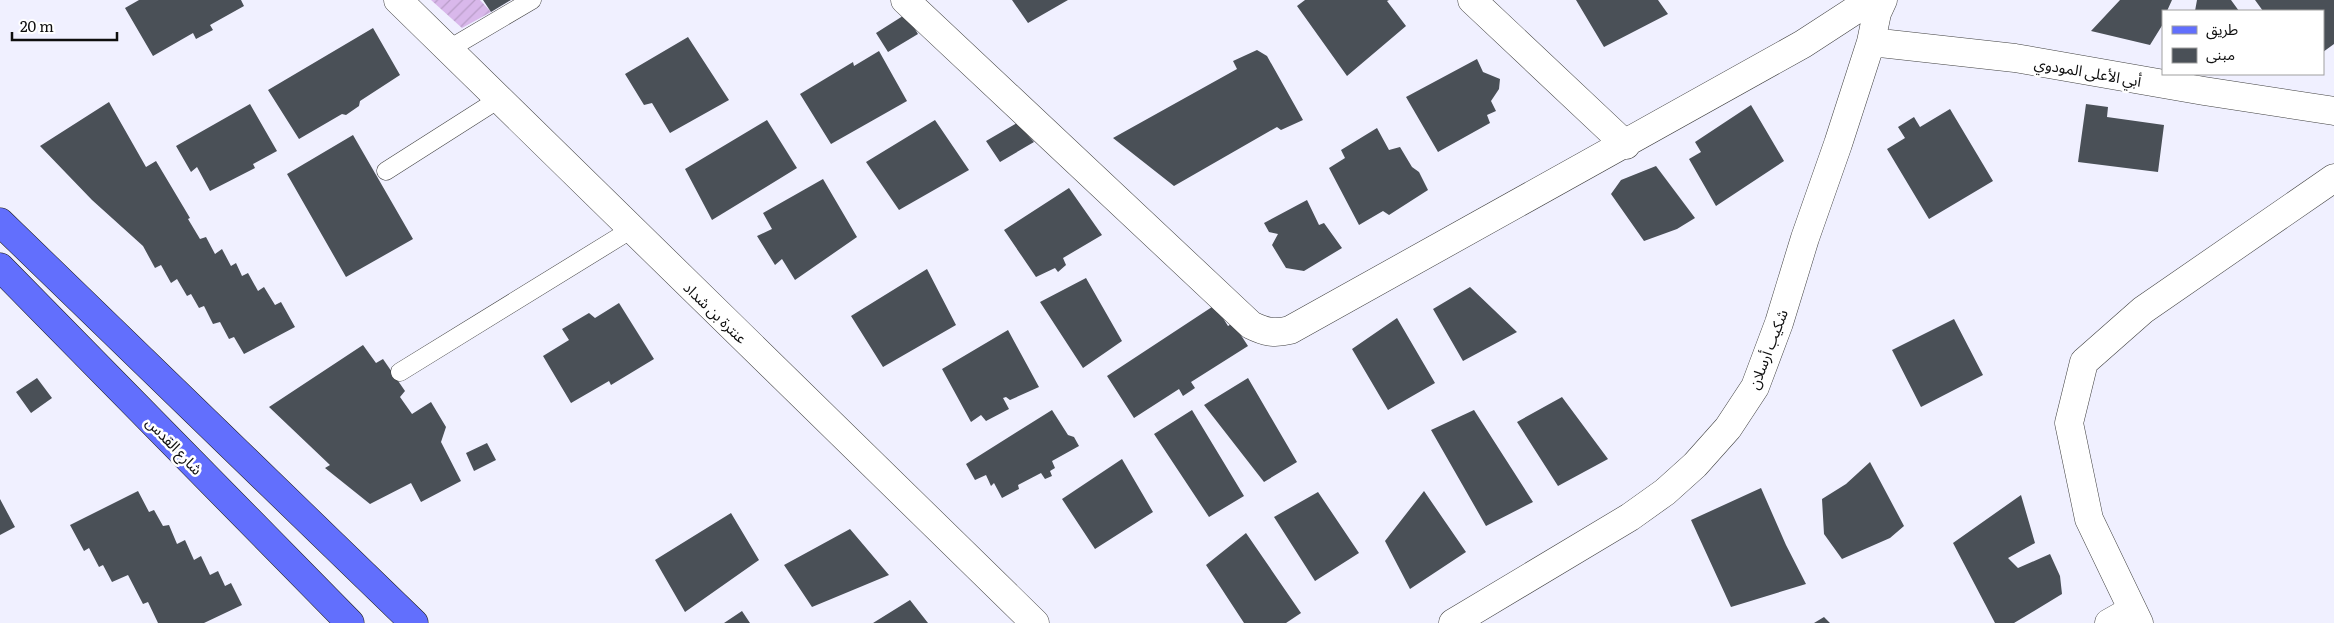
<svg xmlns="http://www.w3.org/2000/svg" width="2334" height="623" viewBox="0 0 2334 623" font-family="Literata,'Noto Sans Arabic',serif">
  <defs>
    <pattern id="garden-furrows" width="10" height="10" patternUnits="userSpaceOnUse" patternTransform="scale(1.25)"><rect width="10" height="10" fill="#d9b8eb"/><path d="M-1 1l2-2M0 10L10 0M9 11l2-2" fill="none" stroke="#b99dc8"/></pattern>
  </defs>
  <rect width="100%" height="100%" fill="#f0f0ff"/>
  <path fill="url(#garden-furrows)" d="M431,0h49l11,12 -29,16z"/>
  <path fill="#4a5057" d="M139,0h102l3,6 -34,19 3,5 -17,9 -3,-6 -40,23 -28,-48z
    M483,0h28l-20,12z
    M1012,0h56l-40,23z
    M1305,0h84l-2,1 19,25 -59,50 -50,-70z
    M1576,0h82l10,14 -64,33z
    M2120,0h52l-5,11h-4v13l-13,21 -59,-14z
    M2197,0h34l8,11h-44z
    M2255,0h79v44l-11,8v-41h-60z
    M906,14l12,20 -30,18 -12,-19z
    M373,28l27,47 -40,26 -1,5 -13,9 -4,-1 -43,25 -31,-49z
    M688,37l41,63 -59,33 -18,-30 -8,2 -19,-31z
    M1257,50l10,6 36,64 -22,10 -4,-3 -103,59 -61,-48 124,-69 -4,-8z
    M879,51l28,50 -76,43 -31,-50 53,-32 1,4z
    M1477,59l6,13 17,7 -1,10 -8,12 5,10 -9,4 3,8 -52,29 -32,-55z
    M109,102l37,65 10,-6 34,57 -2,1 12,20 6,-2 9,17 7,-5 9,17 5,-3 6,13 6,-3 10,18 6,-4 11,18 6,-3 14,25 -51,27 -10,-17 -5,2 -9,-17 -7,2 -9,-18 -5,2 -8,-14 -4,2 -10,-17 -6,4 -10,-18 -6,3 -12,-22 -51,-46 -52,-54z
    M250,104l27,47 -24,13 2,4 -45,23 -13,-24 -6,5 -15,-26z
    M2086,104l22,3 -1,10 57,8 -6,47 -80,-10z
    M1751,105l33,56 -68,45 -27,-47 12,-7 -6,-10z
    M1950,109l43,72 -64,38 -42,-70 18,-11 -7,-11 16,-10 6,10z
    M767,120l30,48 -85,52 -27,-51z
    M935,120l34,50 -70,40 -33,-48z
    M1017,123l17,19 -34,20 -14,-21z
    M1377,128l12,22 11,-3 12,20 7,5 9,18 -39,25 -6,-4 -24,14 -30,-57 16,-10 -4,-8z
    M353,135l60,104 -67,38 -59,-103z
    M1656,166l39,52 -18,11 -33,12 -33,-47 10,-14z
    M823,179l34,58 -62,43 -13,-21 -7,6 -18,-29 15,-7 -9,-16z
    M1069,188l33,47 -39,23 3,7 -8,7 -3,-4 -19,9 -32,-47z
    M1307,200l12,25 5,-2 18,25 -38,23 -18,-3 -14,-23 6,-11 -9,-2 -5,-9z
    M927,269l29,56 -73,42 -32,-51z
    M1086,278l36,63 -39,27 -43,-66z
    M1470,287l47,45 -54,29 -30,-52z
    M619,303l35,56 -43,26 -2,-4 -38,22 -28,-47 26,-16 -7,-11 27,-16 6,5z
    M1215,305l13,21 5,-3 15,23 -57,36 4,6 -12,8 -4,-7 -45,29 -27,-42z
    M1397,318l38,65 -47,27 -36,-61z
    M1954,319l29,56 -62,32 -29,-57z
    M1008,330l31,57 -29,13 -4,-3 -3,1 6,11 -23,12 -5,-6 -10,7 -29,-53z
    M363,345l13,18 7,-4 22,32 -5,6 12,17 19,-12 15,25 -5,15 20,39 -40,21 -10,-19 -41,21 -45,-36 5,-3 -61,-58z
    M37,378l15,20 -21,15 -15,-21z
    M1248,378l49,84 -33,20 -60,-77z
    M1562,397l46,62 -50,27 -41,-64z
    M1052,410l16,25 6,2 5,9 -27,15 3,7 -5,3 2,5 -7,3 -4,-6 -23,12 1,4 -17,9 -8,-15 -3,3 -5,-11 -11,5 -9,-16z
    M1192,410l52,86 -35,21 -55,-83z
    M1474,410l59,92 -47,24 -55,-96z
    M487,443l9,17 -22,11 -8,-18z
    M1122,459l31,53 -58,37 -33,-50z
    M1870,462l34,64 -14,12 -48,21 -18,-25 -2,-35 24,-15z
    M1761,488l25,57 20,39 -75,23 -40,-87z
    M138,491l11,21 5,-2 9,16 6,-1 8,19 8,-4 9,20 7,-4 9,19 8,-4 7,15 6,-3 11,22 -38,18h-46l-10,-21 -5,2 -15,-29 -16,7 -9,-17 -4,2 -10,-19 -5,3 -14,-26z
    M1424,491l42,61 -56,37 -25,-48z
    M1318,492l41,61 -44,28 -41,-64z
    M2021,495l14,48 -27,15 10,10 32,-14 10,22 2,18 -48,29h-19l-42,-80z
    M0,499l15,28 -15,8z
    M731,513l28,47 -74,52 -30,-52z
    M850,529l39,46 -77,32 -28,-42z
    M1246,533l55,80 -15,10h-42l-38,-58z
    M910,600l18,23h-55z
    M742,611l8,12h-26z
    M1824,617l6,6h-16z"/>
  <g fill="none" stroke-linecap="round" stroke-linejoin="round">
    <defs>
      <path id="lane" d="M449,49l83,-49
        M386,171l113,-72
        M400,372l232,-143"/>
      <path id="street" d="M398,0l637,623
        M905,0l346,325c14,7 23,9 39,5l513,-286 63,-41
        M1472,0l154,145
        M1871,42l144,16 189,33 130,20
        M1453,623l177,-106 35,-25 30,-27 33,-37 27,-41 24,-64 26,-85 33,-94 33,-102 6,-29 6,-13
        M2109,623l23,-13
        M2139,623l-50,-104 -20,-96 15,-61 59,-52 191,-132"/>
      <path id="primary" d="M0,222l414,401
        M0,267l350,356"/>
    </defs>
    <use href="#lane" stroke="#414141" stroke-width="19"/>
    <use href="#street" stroke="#414141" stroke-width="29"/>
    <use href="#primary" stroke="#1f1f1f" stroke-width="29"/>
    <use href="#lane" stroke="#fff" stroke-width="18"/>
    <use href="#street" stroke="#fff" stroke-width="28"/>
    <use href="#primary" stroke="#626ffd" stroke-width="28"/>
  </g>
  <g text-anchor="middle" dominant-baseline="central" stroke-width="5" stroke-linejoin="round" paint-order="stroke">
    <g font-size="15" fill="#0e0e0e" stroke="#fff">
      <text transform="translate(2088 71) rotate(10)">أبي الأعلى المودوي</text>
      <text transform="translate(716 312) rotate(44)">عنترة بن شداد</text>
      <text transform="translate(1767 349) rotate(-69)">شكيب أرسلان</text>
      <text transform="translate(175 445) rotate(46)">شارع القدس</text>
    </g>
  </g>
  <rect x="2162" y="10" width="162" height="65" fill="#ffffff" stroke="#9f9f9f"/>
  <rect x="2172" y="26" width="25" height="8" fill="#626ffd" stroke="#9f9f9f"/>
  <text x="2206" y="35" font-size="15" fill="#0e0e0e">طريق</text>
  <rect x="2172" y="48" width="25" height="15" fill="#4a5057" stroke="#9f9f9f"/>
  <text x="2206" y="60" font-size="15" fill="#0e0e0e">مبنى</text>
  <path d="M12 32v8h105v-8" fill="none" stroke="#0e0e0e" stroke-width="2.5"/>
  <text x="20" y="32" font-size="15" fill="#0e0e0e" stroke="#ffffff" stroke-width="4" paint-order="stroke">20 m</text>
</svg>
